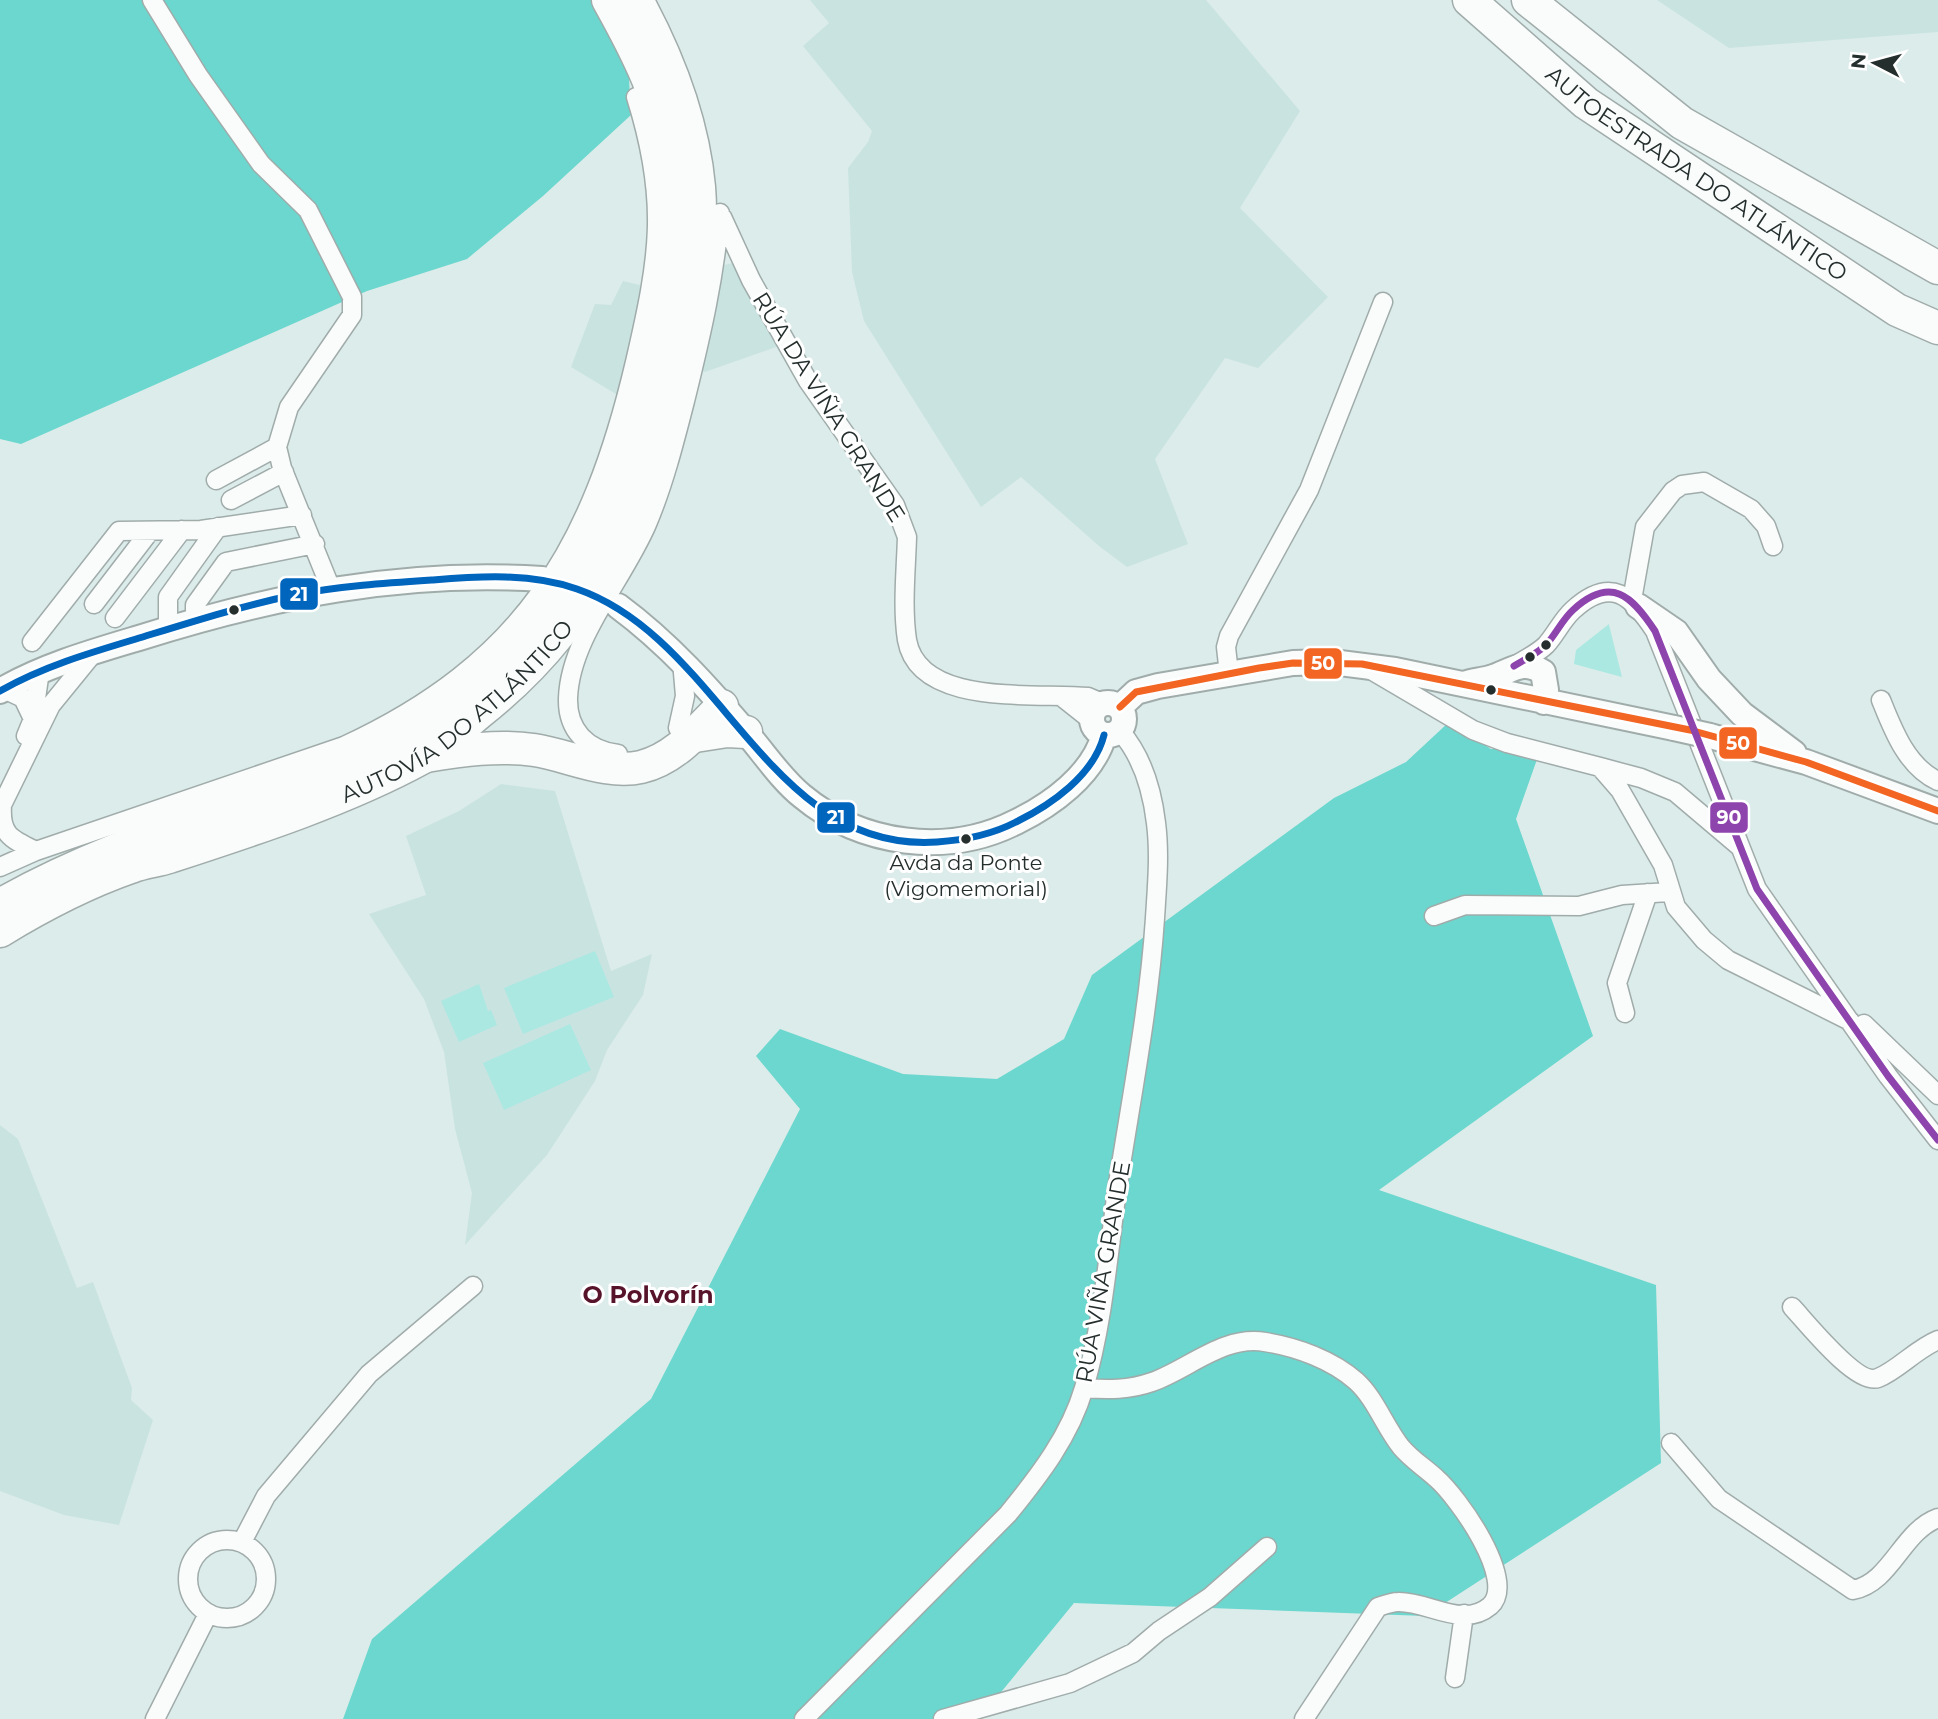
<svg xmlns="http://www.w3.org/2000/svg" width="1938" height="1719" viewBox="0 0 1938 1719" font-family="Montserrat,sans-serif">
  <rect width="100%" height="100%" fill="#dcecea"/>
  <path fill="#c9e3e1" d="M810,0h396l94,111 -60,97 88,89 -70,71 -33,-10 -70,101 33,85 -61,23 -28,-21 -78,-69 -40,30 -117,-186 -12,-49 -4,-104 20,-26 4,-11 -69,-85 26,-23z
    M1657,0h281v32l-209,16z
    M736,262l43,84 -74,26 -7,-3 23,-103z
    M623,281l25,6 -27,110 -50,-30 24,-63 16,1z
    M501,784l54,7 56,180 41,-17 -9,41 -36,55 -12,31 -48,74 -82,90 7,-52 -17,-64 -11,-77 -20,-53 -55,-85 57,-19 -20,-59 53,-25z
    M0,1125l18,14 59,149 16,-6 39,106 -1,12 22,20 -34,105 -55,-10 -64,-24z"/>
  <path fill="#abe8e1" d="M1609,624v1l13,52 -48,-13 2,-14z
    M595,951l19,46 -91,37 -19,-46z
    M479,984l9,27 3,-1 6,15 -38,17 -18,-41z
    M570,1024l21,46 -87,40 -21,-47z"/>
  <path fill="#6bd7ce" d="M0,0h597l31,60 3,55 -88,81 -76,63 -100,32 -346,153 -21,-5z
    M1449,722l42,27 50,-1 -25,71 77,217 -214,154 277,95 5,178 -236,153 -351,-13 -95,116h-636l29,-80 279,-240 149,-290 -44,-53 24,-27 123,45 94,5 67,-40 28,-64 242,-177 72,-36z"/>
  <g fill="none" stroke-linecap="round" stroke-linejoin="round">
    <defs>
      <path id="street" d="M152,0l46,75 63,89 47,46 44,87v18l-63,92 -12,40 5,21 49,121
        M722,217l29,63 57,101 87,124 12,32c-1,33 -5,70 0,103 12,68 130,52 181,57l14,6
        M216,480l61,-33
        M231,500l53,-28
        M1632,600l13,-73 28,-36 9,-6 22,-3 47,27 15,17 7,20
        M94,604l56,-73
        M115,618l67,-88
        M195,621v-16l31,-43 89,-18
        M168,629v-32l50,-70
        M32,642l87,-111 82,-1 101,-15
        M1514,666c10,-6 24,-13 32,-21 10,-11 16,-25 27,-35 38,-35 59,-14 82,21l102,258 131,187 50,64
        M1371,670l102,60 34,13 93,24 20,23 43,75 13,42 28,33 24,20 122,61
        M1229,674l-3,-27 3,-11 80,-146 74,-188
        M4,689l19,9 10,21 -7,17
        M1062,697l29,23
        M1881,700c12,30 26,67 57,81
        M33,719l7,-48
        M678,728l7,-32 -3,-35
        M618,754c-31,-4 -51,-24 -50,-56 2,-60 55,-118 79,-174 17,-40 28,-84 39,-127 15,-61 29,-121 34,-184
        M1600,767l41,11 34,14 65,55
        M36,851c-25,-12 -36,-16 -34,-46l49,-100 44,-54
        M0,867l36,-16 308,-105c179,-83 247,-197 291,-384 24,-104 34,-160 1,-265
        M1434,916l31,-11 114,1 43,-11 47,-3
        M1625,1013l-8,-30 31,-90
        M1856,1029l8,-5 74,71
        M1792,1307c15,16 65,79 86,71 20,-8 38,-29 60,-38
        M1084,1388c24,2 45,2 68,-6 37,-13 71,-47 113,-40 32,5 67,18 91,39 19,17 29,46 45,66 11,13 23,20 35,31 22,19 82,103 54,128 -27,23 -62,-5 -92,-4 -6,0 -14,3 -20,5l-74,112
        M1671,1443l48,56 134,91c38,-7 49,-59 85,-72
        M188 1579a39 39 0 1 1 78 0a39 39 0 1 1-78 0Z
        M242,1542l24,-46 103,-122 104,-88
        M1455,1678l9,-64
        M155,1719l53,-105
        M804,1719l204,-205c31,-38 62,-78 76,-126 19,-64 24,-132 33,-198 14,-91 32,-181 38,-272 2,-32 5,-64 1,-95 -4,-34 -14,-67 -36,-92
        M943,1719l127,-36 63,-30 26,-22 51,-34 57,-50"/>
      <path id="secondary" d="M618,606c50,37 91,83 131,130 17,20 33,44 53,60 59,49 145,61 214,26 35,-17 77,-47 88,-87
        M1638,606l38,26 33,47 33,35 52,39
        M1467,683c7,-2 15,-3 23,-5 21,-6 31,-20 53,-6l3,18 -2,12
        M0,691c43,-25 92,-39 139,-53 133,-42 263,-68 403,-59
        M1092 719a16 16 0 1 1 32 0a16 16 0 1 1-32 0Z
        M1120,707l16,-15 22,-6 135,-23 39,-1 63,8 279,58
        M1710,736l96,26 132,49"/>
      <g id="highway">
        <path id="s1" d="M1469,0l117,103 311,207 41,18"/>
        <path d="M1528,0l154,123 256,145"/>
        <path d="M695,736l32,-5 19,1"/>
        <path d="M426,756c36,-6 73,-11 108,-6 34,5 73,25 107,17 34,-8 57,-37 81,-61"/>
        <path d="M0,905c79,-45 164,-74 249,-104 56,-20 116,-38 166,-70 151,-94 202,-213 241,-379 15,-63 27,-127 16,-191 -9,-58 -36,-111 -64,-161"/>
        <path id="s2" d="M0,931c41,-25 85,-48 131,-64 12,-5 26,-6 38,-10 83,-27 176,-57 253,-99 20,-12 39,-30 57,-45 119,-94 159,-201 195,-343 16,-60 30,-121 25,-183 -6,-66 -31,-130 -62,-187"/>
      </g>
    </defs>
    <use href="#street" stroke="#a0acaa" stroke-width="21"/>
    <use href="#secondary" stroke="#a0acaa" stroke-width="28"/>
    <use href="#highway" stroke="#a0acaa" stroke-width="35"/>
    <use href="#street" stroke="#fafcfc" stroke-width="18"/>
    <use href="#secondary" stroke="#fafcfc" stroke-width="24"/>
    <use href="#highway" stroke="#fafcfc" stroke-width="32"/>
    <defs>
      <path id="secondary-bridge" d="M1674,728l36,8"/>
    </defs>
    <use href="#secondary-bridge" stroke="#a0acaa" stroke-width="28" stroke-linecap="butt"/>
    <use href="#secondary-bridge" stroke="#fafcfc" stroke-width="24"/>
    <defs>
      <path id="bus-1" d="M0,691c42,-24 89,-38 136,-52 52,-16 105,-33 158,-44 46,-9 93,-12 139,-15 48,-4 98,-7 144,9 145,50 191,265 360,253 29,-2 54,-7 79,-20 35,-17 78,-47 88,-87"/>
      <path id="bus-2" d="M1120,707l16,-15 123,-24 34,-5 69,1 328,66 116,32 132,49"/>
      <path id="bus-3" d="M1514,666c10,-6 24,-13 32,-21 10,-11 16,-25 27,-35 38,-35 59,-14 82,21l102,258 131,187 50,64"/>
    </defs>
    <use href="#bus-1" stroke="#fff" stroke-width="12"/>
    <use href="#bus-2" stroke="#fff" stroke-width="12"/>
    <use href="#bus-3" stroke="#fff" stroke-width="12"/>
    <use href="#bus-1" stroke="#0065bd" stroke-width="7"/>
    <use href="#bus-2" stroke="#f26522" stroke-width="7"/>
    <use href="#bus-3" stroke="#8e44ad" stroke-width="7"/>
  </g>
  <g fill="#242e2d" stroke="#fff" stroke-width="2.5">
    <circle cx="234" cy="610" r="6"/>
    <circle cx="1546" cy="645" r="6"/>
    <circle cx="1530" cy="657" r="6"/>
    <circle cx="1491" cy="690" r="6"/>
    <circle cx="966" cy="839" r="6"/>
  </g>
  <g text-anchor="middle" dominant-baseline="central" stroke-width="6" stroke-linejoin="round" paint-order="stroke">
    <g font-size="21" fill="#242e2d" stroke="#fff">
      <text x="966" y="862">Avda da Ponte<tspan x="966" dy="26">(Vigomemorial)</tspan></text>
    </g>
    <g font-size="23" fill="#242e2d" stroke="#fff">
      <text stroke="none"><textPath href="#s1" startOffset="287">AUTOESTRADA DO ATLÁNTICO</textPath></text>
      <text transform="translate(829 407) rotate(58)">RÚA DA VIÑA GRANDE</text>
      <text stroke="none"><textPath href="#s2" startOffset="513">AUTOVÍA DO ATLÁNTICO</textPath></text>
      <text transform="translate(1103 1272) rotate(-80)">RÚA VIÑA GRANDE</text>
    </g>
    <g font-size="24" font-weight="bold" fill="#571329" stroke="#fff">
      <text x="648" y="1294">O Polvorín</text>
    </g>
  </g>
  <g stroke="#fff" stroke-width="2.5">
    <rect x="279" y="577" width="40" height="34" rx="7" fill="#0065bd"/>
    <rect x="1303" y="647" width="40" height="33" rx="7" fill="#f26522"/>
    <rect x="1718" y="726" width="40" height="34" rx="7" fill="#f26522"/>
    <rect x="1709" y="801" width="40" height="33" rx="7" fill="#8e44ad"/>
    <rect x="816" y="801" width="40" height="33" rx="7" fill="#0065bd"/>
  </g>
  <g font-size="19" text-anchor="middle" font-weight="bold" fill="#fff">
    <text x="299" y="601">21</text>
    <text x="1323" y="670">50</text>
    <text x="1738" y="750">50</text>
    <text x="1729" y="824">90</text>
    <text x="836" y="824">21</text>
  </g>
  <g transform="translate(1875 63) rotate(276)" stroke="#ffffff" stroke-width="5" paint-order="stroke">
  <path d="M0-5L12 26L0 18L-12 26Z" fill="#242e2d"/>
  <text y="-10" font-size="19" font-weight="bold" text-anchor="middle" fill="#242e2d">N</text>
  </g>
</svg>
